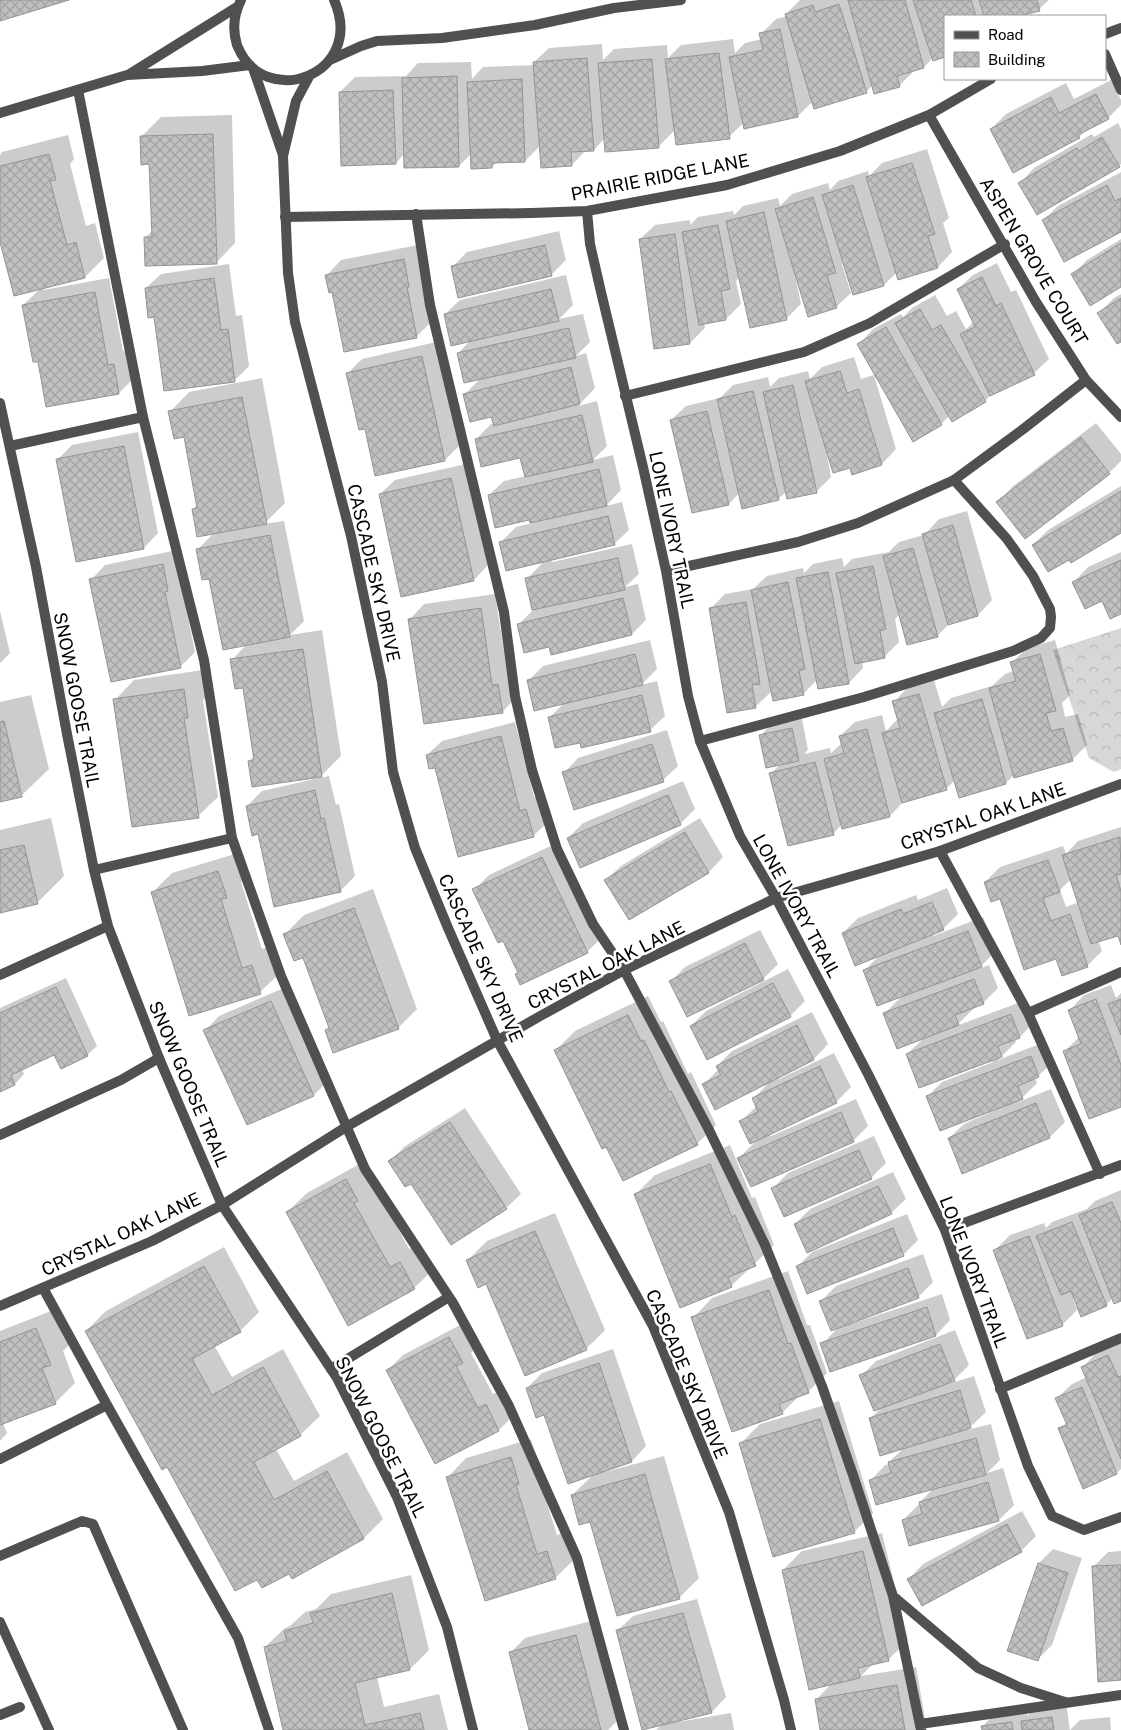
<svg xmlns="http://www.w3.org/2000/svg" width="1121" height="1730" viewBox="0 0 1121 1730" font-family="'Public Sans',sans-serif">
  <defs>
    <pattern id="forest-crowns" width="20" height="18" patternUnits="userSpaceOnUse" patternTransform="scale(1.25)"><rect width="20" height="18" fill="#d7d7d7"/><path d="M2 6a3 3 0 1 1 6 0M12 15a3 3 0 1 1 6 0" fill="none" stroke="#b7b7b7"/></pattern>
    <pattern id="building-cross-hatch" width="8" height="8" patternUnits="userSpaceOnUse" patternTransform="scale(1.25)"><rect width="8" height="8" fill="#c0c0c0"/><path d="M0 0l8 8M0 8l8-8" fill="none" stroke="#a3a3a3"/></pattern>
  </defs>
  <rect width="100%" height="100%" fill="#fff"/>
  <path fill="url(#forest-crowns)" d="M1121,628v141l-7,3 -25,-14 -36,-108z"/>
  <path fill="#0003" fill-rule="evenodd" d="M800,0h249l-10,9 -24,7h-70l-12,42 -9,9 -10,4 -15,15 -26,-1 -7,7 -53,9 -15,15 -54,6 -15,15 -54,-7 -17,17 -53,-9 -11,12h-8l-14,15 -31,-20 -16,16 -28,1 -5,5 -20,-14 -13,13 -54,-13 -9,10 -56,-71 15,-15 51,-1 12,-13 53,-1 1,17 11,-12 52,-2 -1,-3 15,-14 53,-4 1,16 11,-11 53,-4 1,13 13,-13 52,-6 2,14 10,-10 17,-4 -1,-5 15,-15 11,-3 -1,-2z
    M1111,80l10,20v5l-13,13 -20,10 -9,9 -88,-8 15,-15 60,-31 8,16z
    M232,115l3,128 -19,20 -71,-25 8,-8 -3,-67 -9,-26 20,-20z
    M1118,123l3,6v35l-2,2 -99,17 14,-15 58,-34 2,3z
    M68,135l6,24 -4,5 16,62 9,-3 9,35 -19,19 -43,11 1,2 66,-12 14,73 5,-1 6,28 -15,15 -72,13 -8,-46 -16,-55 18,-17 -41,-51v-82l2,-3z
    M927,149l22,69 -6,5 9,29 -14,15 -39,12 -2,-7 -13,13 -30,8 -10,-31 -2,2 9,29 -15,14 -39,-32h-2l6,29 -15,15 -46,-42 -4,4 5,23 -15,15 -22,4 1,5 -15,15 -35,5 -15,-109 15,-14 35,-5v5l8,-8 35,-6 1,4 9,-9 35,-8 2,8 12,-12 36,-11 2,7 8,-9 30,-10 1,5 13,-13z
    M1121,172v59l-78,-11 15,-14z
    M559,231l7,29 -15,15 -99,-8 15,-15z
    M1121,239v47l-49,-11 15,-15z
    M418,245l13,77 -15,15 -83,-46 -6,-16 14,-15z
    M997,263l14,29 5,-2 33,69 -15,14 -42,21 -7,7 -35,14 -9,9 -82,-80 14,-15 28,-15 2,3 9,-9 23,-13 12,21 9,-5 10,18 8,-7 -16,-33 15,-14z
    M229,264l7,52 6,-1 7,51 -15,15 -79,-66 -9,-27 15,-14z
    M566,275l7,30 -14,14 24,-5 7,28 -14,14 10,-3 9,35 -17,18 19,-5 10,45 -14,14 20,-5 8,35 -15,16 16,-4 7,28 -15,14 -63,15 1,3 80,-18 7,30 -14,13 13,-3 8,36 -14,14 -82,11 -31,-21 15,-15 -7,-30 17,-18 -43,-19 15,-15 16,-4 -2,-5 -41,-23 15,-14 22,-5 -5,-19 -45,-18 15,-15h3l-2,-9 -28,-20 18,-18 -24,-24 13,-13 -26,-26 15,-14z
    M1121,294v46l-22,-27 15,-15z
    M436,342l24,103 -15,15 -69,15 -10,-47 -18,-55 14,-14z
    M854,357l7,22 13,-4 22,74 -14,15 -31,3 -23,-17h-2l5,27 -14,14 -29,7 -1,-7 -9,8 -38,-7 -11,12 -58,-84 15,-14 34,-8 13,-13 35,-8 2,10 9,-9 29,-7 2,8 12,-12z
    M262,378l23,125 -21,21 20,-3 20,100 -14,14 32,-5 19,126 -22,22 10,-2 7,29 3,-1 16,72 -15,15 -81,-58 -12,-27 15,-15 57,-13 -1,-2 -69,-15 5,-5 -10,-70 -12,-26 15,-16 -37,-66 -12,-29 16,-16 -21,-24 5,-5 -13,-68 -15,-24 19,-20z
    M1096,423l25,31v7l-12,12 -84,64 -27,-35 14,-15z
    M138,432l20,101 -14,15 -87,-88 15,-15z
    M466,464l22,101 -14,15 -94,-86 15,-14z
    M1121,486v46l-52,26 -36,-13 15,-15z
    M967,511l25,89 -14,15 -28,8 -13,13 -37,-22 -5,5 4,23 -15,15 -22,4 1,7 -14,15 -32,-3 -14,14 -31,-3 -17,16 -45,-98 15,-15 28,-5 14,-13 36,-8 1,5 9,-9 29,-6 2,9 8,-8 37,-7 10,-10 25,-7 15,-16z
    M177,550l3,27 15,75 -15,15 -89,-87 14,-15z
    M1121,552v60l-47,-30 14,-15z
    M495,594l12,77 10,26 -15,15 -92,-93 14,-15z
    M0,611l10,42 -10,10z
    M650,640l7,29 -16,16 16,-4 8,35 -15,14 -69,11 -31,-24 15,-15 -37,-21 15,-15z
    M1055,640l15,55 -8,8 3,14 13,-3 9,31 -15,15 -58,15 -8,8 -51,-3 -9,9 -42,12 -14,15 -48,8 -9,10 -62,-60 10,-11 -21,-27 10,-10 32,-7 6,31 -4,4 26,-6 1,5 11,-10 -2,-7 15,-14 27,-7 4,16 12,-12 -4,-17 14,-15 26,-7 8,27 9,-9 41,-12 13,-12 9,-3 -2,-9 15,-14z
    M203,670l4,27 -4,3 15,97 -20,19 -83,-116 19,-20z
    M31,695l18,74 -28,27 -21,5v-99z
    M515,722l19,75 7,-2 7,27 -15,14 -97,-70 -9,-11 15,-14z
    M667,730l11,36 -15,14 -99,-7 14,-15z
    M683,781l12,28 -15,15 -112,14 15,-15z
    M51,818l13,58 -27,27 -37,9v-82z
    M700,818l23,39 -14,15 -80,47 -23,-39 15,-14z
    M1121,827v114l-2,-7 -21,6 4,11 -15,15 -30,-9 -72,-75 15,-15 63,-21 3,8 12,-13zM1071,879l8,23 -13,5 -6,-17z
    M557,843l45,94 -15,15 -70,22 2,-2 -15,-32 -30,-50 15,-15z
    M238,853l7,24 -4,5 21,67 9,-3 9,27 -20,19 -107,-100 19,-19z
    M947,888l11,26 -15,15 -10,4v3l50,-19 13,34 -18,18 11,-4 9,23 -15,15 -11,4 1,2 -17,17 70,-26 8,22 -14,15 -5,2 1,3 -18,18 47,-18 8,20 -15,14 -3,2 2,5 -19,19 33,-13 14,33 -15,15 -87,35 -14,-34 15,-14 32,-14v-2l-68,-12 14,-14 51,-20 -1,-2 -85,-6 17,-16 -39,-25 18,-18 -39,-24 16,-16 -37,-22 15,-15 58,-23 2,5z
    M373,889l44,120 -19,19 -72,2 4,-4 -26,-70 -19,-22 19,-19z
    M760,930l18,34 -15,15 -93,3 15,-15z
    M788,969l17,32 -15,15 -99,10 15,-15z
    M66,978l31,68 -10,9 -32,-2 -33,15 2,6 -9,10 -15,6v-82z
    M1111,985l5,13 5,-5v113l-56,-55 15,-15 -10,-26 14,-15z
    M286,987l42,94 -14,14 -66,28 -43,-92 14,-15z
    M648,996l13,26 2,-1 25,53 3,-2 25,53 -19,19 -141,-94 19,-19z
    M812,1012l16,32 -14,15 -36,17 1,3 55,-26 17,34 -15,15 -66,32 1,2 85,-37 12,27 -15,15 -114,17 18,-18 -17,-18 17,-16 -4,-7 18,-19 -67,4 15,-15 -2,-3 15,-15z
    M465,1108l56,86 -15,14 -95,-26 -21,-21 14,-14z
    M874,1136l12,27 -15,15 -98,10 15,-15z
    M730,1145l22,53 3,-1 19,48 -43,41 -95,-92 19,-19z
    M365,1161l9,23 35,65 11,-6 14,26 -20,19 -127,-76 20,-19z
    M893,1172l13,27 -15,14 -96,11 15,-15z
    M1121,1190v110l-8,-2 -7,7 -31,-7 -2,1 4,11 -15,15 -67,-75 15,-15 34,-12 2,5 6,-6 35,-13 8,-8z
    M555,1213l50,117 -19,19 -99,-66 -19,-23 19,-19z
    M907,1214l11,26 -15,15 -106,12 15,-15z
    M224,1247l35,65 -19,19 -26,14 18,32 51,-28 37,67 -20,19 -24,14 18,32 53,-29 36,67 -19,19 -72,39 -3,-5 -122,-107 -81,-134 20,-20z
    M923,1254l10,28 -15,15 -67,25v2l91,-30 8,26 -14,15 -105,35 -9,-26 18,-18 -19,-25 15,-15z
    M788,1271l19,54h3l17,48 -19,19 -8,3 -18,18 -89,-95 19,-20z
    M56,1309l14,35 -7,7 12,32 -19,19 -53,21 4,10 -7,8v-110z
    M464,1323l13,24 -6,6 22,41 8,-4 12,26 -14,14 -111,-60 15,-15z
    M955,1330l14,35 -15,15 -13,4 1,2 32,-10 12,36 -19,18 24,-6 9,36 -13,13 16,-5 11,37 -15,15 -89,24 -7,-24 15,-15 3,-1 -1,-2 14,-14 -63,-8 14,-15 5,-1 -1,-2 16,-15 -35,-28 12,-12 -21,-31 15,-15z
    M1121,1342v127l-4,4 -57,-44 7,-7 -10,-24 15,-14 15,-7 -4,-10 14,-15z
    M613,1349l33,97 -14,15 -28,9 1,2 59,-16 35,122 -20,20 -88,-78 -19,-25 22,-21 -49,-61 -18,-25 15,-15z
    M839,1401l34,112 -19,19 -113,-89 19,-19z
    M531,1439l7,24 -3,3 22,69 9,-3 9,27 -20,19 -108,-100 19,-20z
    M1022,1511l14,25 -15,15 -99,53 -13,-25 14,-15z
    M882,1533l26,107 -20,20 -14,3 -13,13 55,-9 11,63h-106l-5,-30 16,-17 -49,-113 19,-19z
    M1053,1549l29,9 -30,87 -15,15 2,-97z
    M1121,1551v128l-28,-112 15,-15z
    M411,1575l18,75 -19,19 -33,8 7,30 55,-13 9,36h-163l-20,-83 20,-19 5,-2 15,-14 11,-3 15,-15z
    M697,1599l29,98 -14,15 -34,8v2l53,-9 3,17h-78l5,-5 -43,-95 15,-14z
    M591,1621l26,100 -9,9h-78l-20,-77 15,-15z
    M1066,1703l4,27h-87v-4l14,-15 29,-3 1,8 10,-10z
    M1110,1717l1,13h-41l10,-10z"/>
  <path fill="url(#building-cross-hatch)" stroke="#949494" d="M0,0h69l-69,21z
    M848,0h57l19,68 -27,8 3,11 -26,7z
    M913,0h58l5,16h-31v41l-12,4z
    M979,0h58l3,11 -21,5h-35z
    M839,4l28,89 -53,16 -29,-95 28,-9 2,7z
    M780,29l18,88 -54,12 -15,-72 34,-7 -4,-17z
    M719,53l11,86 -54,6 -11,-86z
    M587,58l7,93 -23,1 1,14 -31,2 -8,-106z
    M652,59l7,89 -54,4 -7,-89z
    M457,76l2,91 -55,1 -2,-90z
    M522,79l3,83 -33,1v5l-21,1 -4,-87z
    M393,90l3,74 -55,2 -2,-74z
    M1096,94l13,25 -31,16 2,3 -67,35 -23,-44 61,-32 8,16z
    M213,134l4,130 -72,2 -1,-29h8l-3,-73 -8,1 -1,-29z
    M1102,137l18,30 -83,48 -19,-32 59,-35 2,3z
    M49,154l7,26 -6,1 17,64 9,-3 9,36 -71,18 -14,-54v-76z
    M912,163l23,71 -7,2 10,32 -40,12 -32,-103z
    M853,185l31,101 -31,9 -31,-100z
    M1107,185l8,16 6,-3v34l-57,30 -22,-42z
    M813,197l23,76 -9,2 10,33 -29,9 -33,-108z
    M764,212l23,108 -37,8 -24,-107z
    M718,225l12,64 -9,2 5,29 -27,5 -17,-93z
    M675,234l15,110 -36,5 -15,-110z
    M1121,243v44l-31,19 -19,-32z
    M545,245l7,31 -94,22 -7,-32z
    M404,259l5,28h-2l10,51 -73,14 -12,-60 -3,1 -4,-18z
    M982,277l14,29 5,-3 34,72 -45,21 -30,-62 15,-7 -18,-38z
    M214,278l7,52 7,-1 7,53 -71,9 -10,-74 -6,1 -3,-30z
    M551,289l8,32 -108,25 -7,-32z
    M95,292l13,73 6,-1 5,30 -73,13 -8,-45h-5l-11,-57z
    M1121,298v44l-4,2 -20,-31z
    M920,309l12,21 9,-5 45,77 -34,20 -57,-99z
    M886,327l56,98 -29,17 -56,-98z
    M569,328l7,30 -112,25 -7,-30z
    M422,356l23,105 -70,15 -10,-47 -6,1 -13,-57z
    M571,367l9,37 -86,22 -3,-9 -21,5 -7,-28z
    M840,371l7,22 12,-4 23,76 -30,10 -2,-7 -17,5 -28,-92z
    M793,385l24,108 -30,6 -24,-107z
    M753,391l26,109 -37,9 -25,-110z
    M242,397l25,127 -70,13 -5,-28 5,-1 -13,-71 -10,2 -6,-28z
    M707,411l22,94 -37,8 -22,-93z
    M582,415l11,47 -68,15 -5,-19 -39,9 -6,-28z
    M1081,437l29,37 -85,65 -29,-37z
    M124,446l20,103 -68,13 -20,-103z
    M599,469l8,37 -77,17 -1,-3 -34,8 -7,-33z
    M451,478l23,103 -73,16 -22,-103z
    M1121,491v42l-50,30 -2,-3 -21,12 -16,-27z
    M608,516l7,29 -109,26 -7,-29z
    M953,525l25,91 -30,9 -26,-91z
    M270,535l20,102 -67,13 -14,-71 -7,1 -6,-31z
    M913,548l25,89 -31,8 -24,-89z
    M618,558l7,32 -93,20 -7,-32z
    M1121,560v54l-11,5 -8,-18 -17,8 -13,-27z
    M163,564l5,27 -3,1 16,76 -70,14 -22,-103z
    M873,566l13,63 -6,2 5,27 -30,6 -19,-91z
    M828,572l21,112 -31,5 -22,-111z
    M788,582l17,87 -6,2 5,24 -31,6 -22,-111z
    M623,598l9,37 -81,20 -2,-8 -25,6 -7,-29z
    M746,602l14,82 -8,1 4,23 -29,5 -18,-105z
    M481,608l11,77 6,-1 5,29 -79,11 -16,-105z
    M303,649l19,128 -70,10 -4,-26 6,-1 -11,-72 -8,1 -5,-30z
    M635,654l8,31 -109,26 -7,-31z
    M1040,654l16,57 -10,2 5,18 12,-3 10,33 -59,17 -25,-90 27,-7 -6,-19z
    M184,689l4,29h-4l15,100 -67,9 -19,-128z
    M919,694l28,96 -45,13 -20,-70 18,-5 -8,-27z
    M642,695l9,37 -70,16 -1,-5 -25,5 -7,-31z
    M982,699l24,85 -47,14 -25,-85z
    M4,721l18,76 -22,5v-80z
    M792,728l7,33 -33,7 -7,-33z
    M867,729l23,88 -48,12 -18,-70 20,-6 -5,-17z
    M501,736l19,75 6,-2 8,28 -76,20 -23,-89 -6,1 -3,-14z
    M652,744l12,38 -90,28 -12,-38z
    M815,762l19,73 -46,11 -19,-73z
    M315,790l6,29 3,-1 17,74 -67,15 -16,-73 -6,2 -6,-30z
    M668,795l13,30 -101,43 -13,-30z
    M685,832l24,41 -80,47 -25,-40z
    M1120,837l1,37 -5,1 5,16v54l-3,-9 -27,8 -29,-89z
    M24,845l14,59 -38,9v-63z
    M542,857l46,96 -68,32 -5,-11 3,-1 -15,-32 -5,2 -26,-54z
    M1048,860l12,32 -17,6 8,23 19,-7 18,53 -26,9 -6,-17 -32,11 -24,-71 -9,3 -7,-20z
    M218,871l9,27 -6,1 21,69 10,-3 9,29 -72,22 -38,-124z
    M932,902l12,28 -89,36 -13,-33 59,-24 2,5z
    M354,908l45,121 -66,24 -8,-23 4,-2 -26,-70 -9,3 -11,-27z
    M968,931l14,36 -105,39 -14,-36z
    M745,943l19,37 -77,37 -18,-36z
    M974,979l10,25 -29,11 4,10 -62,24 -14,-36z
    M773,983l18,34 -84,43 -17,-34z
    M56,987l32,69 -27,13 -7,-14 -43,20 4,10 -15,7v-79z
    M1096,999l25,66v42l-32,12 -26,-68 18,-7 -13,-34z
    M1121,999v36l-13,-31z
    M271,1001l43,95 -67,29 -44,-95z
    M1011,1014l9,24 -22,8 4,11 -83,31 -13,-34z
    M628,1015l13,26 3,-1 25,52 2,-1 27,54 -75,36 -17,-34 -4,2 -48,-99z
    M797,1025l17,35 -99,50 -13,-26 19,-9 -5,-9z
    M1031,1056l8,21 -21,9 5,13 -83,32 -14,-35z
    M820,1066l17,37 -87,41 -11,-23 19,-9 -6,-14z
    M1036,1103l14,35 -88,36 -14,-36z
    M841,1112l13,30 -103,45 -14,-29z
    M450,1122l57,87 -56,36 -40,-61 -6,3 -17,-26z
    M859,1150l13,29 -88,38 -13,-29z
    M710,1164l22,53 3,-2 21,51 -28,11 4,10 -52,21 -46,-114z
    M346,1179l12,22 -4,2 36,64 10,-5 15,27 -67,37 -62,-114z
    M878,1186l14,28 -85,39 -13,-29z
    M1112,1202l9,21v78l-7,3 -35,-89z
    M1072,1222l35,84 -26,11 -10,-26 -10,4 -25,-59z
    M893,1228l11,28 -97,38 -11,-28z
    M535,1231l52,119 -62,26 -39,-92 -8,4 -12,-28z
    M1029,1236l34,90 -36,13 -34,-89z
    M204,1266l37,66 -49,27 20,36 51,-28 38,69 -47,26 20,38 53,-29 37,68 -72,40 -3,-5 -27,14 -5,-8 -22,11 -68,-124 -5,3 -77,-139z
    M908,1268l11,30 -88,33 -12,-30z
    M769,1290l19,54 3,-1 18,50 -30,11 4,10 -51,18 -41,-115z
    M927,1307l9,29 -106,36 -10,-29z
    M36,1328l15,37 -9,3 14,36 -56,21v-83z
    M449,1337l14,26 -7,3 22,42 8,-4 13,27 -64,33 -49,-94z
    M940,1344l15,37 -81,30 -15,-36z
    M1108,1355l10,22 3,-1v83l-40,-92z
    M599,1363l33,99 -64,22 -24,-69 -8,3 -10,-30z
    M1082,1387l35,87 -34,15 -25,-61 9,-3 -12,-27z
    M960,1390l11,38 -91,28 -11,-38z
    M820,1419l35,114 -82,24 -34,-114z
    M976,1438l10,37 -110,30 -7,-25 22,-7 -3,-11z
    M511,1457l8,27 -3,1 21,69 10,-3 9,28 -71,22 -39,-124z
    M645,1474l35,125 -63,17 -27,-94 -11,3 -8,-30z
    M988,1482l11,39 -90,25 -7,-26 20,-6 -3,-12z
    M1007,1524l15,28 -100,54 -15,-27z
    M863,1551l26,110 -31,7 2,10 -51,12 -27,-120z
    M1038,1563l30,10 -30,88 -31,-10z
    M1121,1565v115l-23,2 -6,-116z
    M392,1593l18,77 -55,13 10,42 55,-12 4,17h-141l-19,-83 23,-6 -3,-10 29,-8 -3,-10z
    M683,1613l29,100 -70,17 -26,-100z
    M576,1635l25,95h-72l-20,-78z
    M897,1685l8,45h-85l-5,-31z
    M1052,1717l2,13h-32l-1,-9z
    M1012,1722l1,8h-31l-1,-4z"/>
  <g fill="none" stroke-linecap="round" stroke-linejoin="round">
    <path stroke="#505050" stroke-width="10" d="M78,90l65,327 61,243 28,178 49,138 84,193 88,134 56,103 68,152 47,172
      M416,214l14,91 74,307 11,84 17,74 25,79 36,75 31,46 84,158 57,117 57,141 31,89 40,121 28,134
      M625,396l179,-44 66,-29 135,-79
      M10,446l133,-29
      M700,741l164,-44 149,-46 28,-13 9,-10 1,-11 -1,-8 -17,-33 -26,-37 -53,-59
      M940,851l88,162 72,161
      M94,870l138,-32
      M1028,1013l93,-41
      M0,1135l121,-55 38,-22
      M43,1288l64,117
      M331,1369l118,-72
      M1000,1389l121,-51
      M0,1459l107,-54 131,233 31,92
      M0,1556l82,-35 11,3 90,206
      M893,1596l85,72 43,20 44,14
      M0,1622l49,108
      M0,1715l20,-8
      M920,1724l201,-29"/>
    <path stroke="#505050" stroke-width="10" d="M1105,34l16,-6
      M1105,54l16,36
      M929,115l107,187 50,78 35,37
      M587,211l3,33 11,48 42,175 23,104 22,125 12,45 40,95 36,62 92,176 77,156 83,236 24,50 32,14 37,-13
      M285,217l247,-4 55,-2 140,-26 113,-34 89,-36 62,-36
      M0,403l36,164 31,167 27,136 14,56 51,132 63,147 115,173 60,119 50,130 26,103
      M666,571l132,-29 60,-19 96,-43 68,-50 64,-50
      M0,975l108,-49
      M945,1230l176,-65
      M0,1306l152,-65 70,-36 124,-78 196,-112 82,-45 152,-72 164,-47 181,-67"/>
    <path stroke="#505050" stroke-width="10" d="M241,0c-7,14 -9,29 -4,45 27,68 130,29 97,-45
      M330,60l31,-14 16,-5 65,-3 93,-13 79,-17 67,-8
      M253,68l30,87
      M128,75l109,-68
      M310,75l-14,26 -13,55 5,117 7,49 56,214 31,146 11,90 22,76 33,80 49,112 156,286 76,186 55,188 7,30
      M0,113l127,-38 75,-4 48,-6"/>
  </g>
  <g text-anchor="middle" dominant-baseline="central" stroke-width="5" stroke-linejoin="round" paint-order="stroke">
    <g font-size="18" fill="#000" stroke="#fff">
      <text transform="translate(660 177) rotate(-11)">PRAIRIE RIDGE LANE</text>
      <text transform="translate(1034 261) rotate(59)">ASPEN GROVE COURT</text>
      <text transform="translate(672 530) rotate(78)">LONE IVORY TRAIL</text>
      <text transform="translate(374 573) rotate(77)">CASCADE SKY DRIVE</text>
      <text transform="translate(77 700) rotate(79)">SNOW GOOSE TRAIL</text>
      <text transform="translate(983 816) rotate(-19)">CRYSTAL OAK LANE</text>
      <text transform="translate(797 906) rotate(61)">LONE IVORY TRAIL</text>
      <text transform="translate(481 958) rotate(66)">CASCADE SKY DRIVE</text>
      <text transform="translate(606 965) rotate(-27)">CRYSTAL OAK LANE</text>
      <text transform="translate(189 1084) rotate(67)">SNOW GOOSE TRAIL</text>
      <text transform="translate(121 1234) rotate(-25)">CRYSTAL OAK LANE</text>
      <text transform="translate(974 1272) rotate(69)">LONE IVORY TRAIL</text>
      <text transform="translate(687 1374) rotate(67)">CASCADE SKY DRIVE</text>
      <text transform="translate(381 1437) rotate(63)">SNOW GOOSE TRAIL</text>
    </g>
  </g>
  <rect x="944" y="15" width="162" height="65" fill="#ffffff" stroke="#999999"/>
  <rect x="954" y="31" width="25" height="8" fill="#505050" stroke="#999999"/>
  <text x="988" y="40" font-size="15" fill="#000000">Road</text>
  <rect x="954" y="52" width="25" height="15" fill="url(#building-cross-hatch)" stroke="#999999"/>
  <text x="988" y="65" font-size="15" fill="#000000">Building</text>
</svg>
